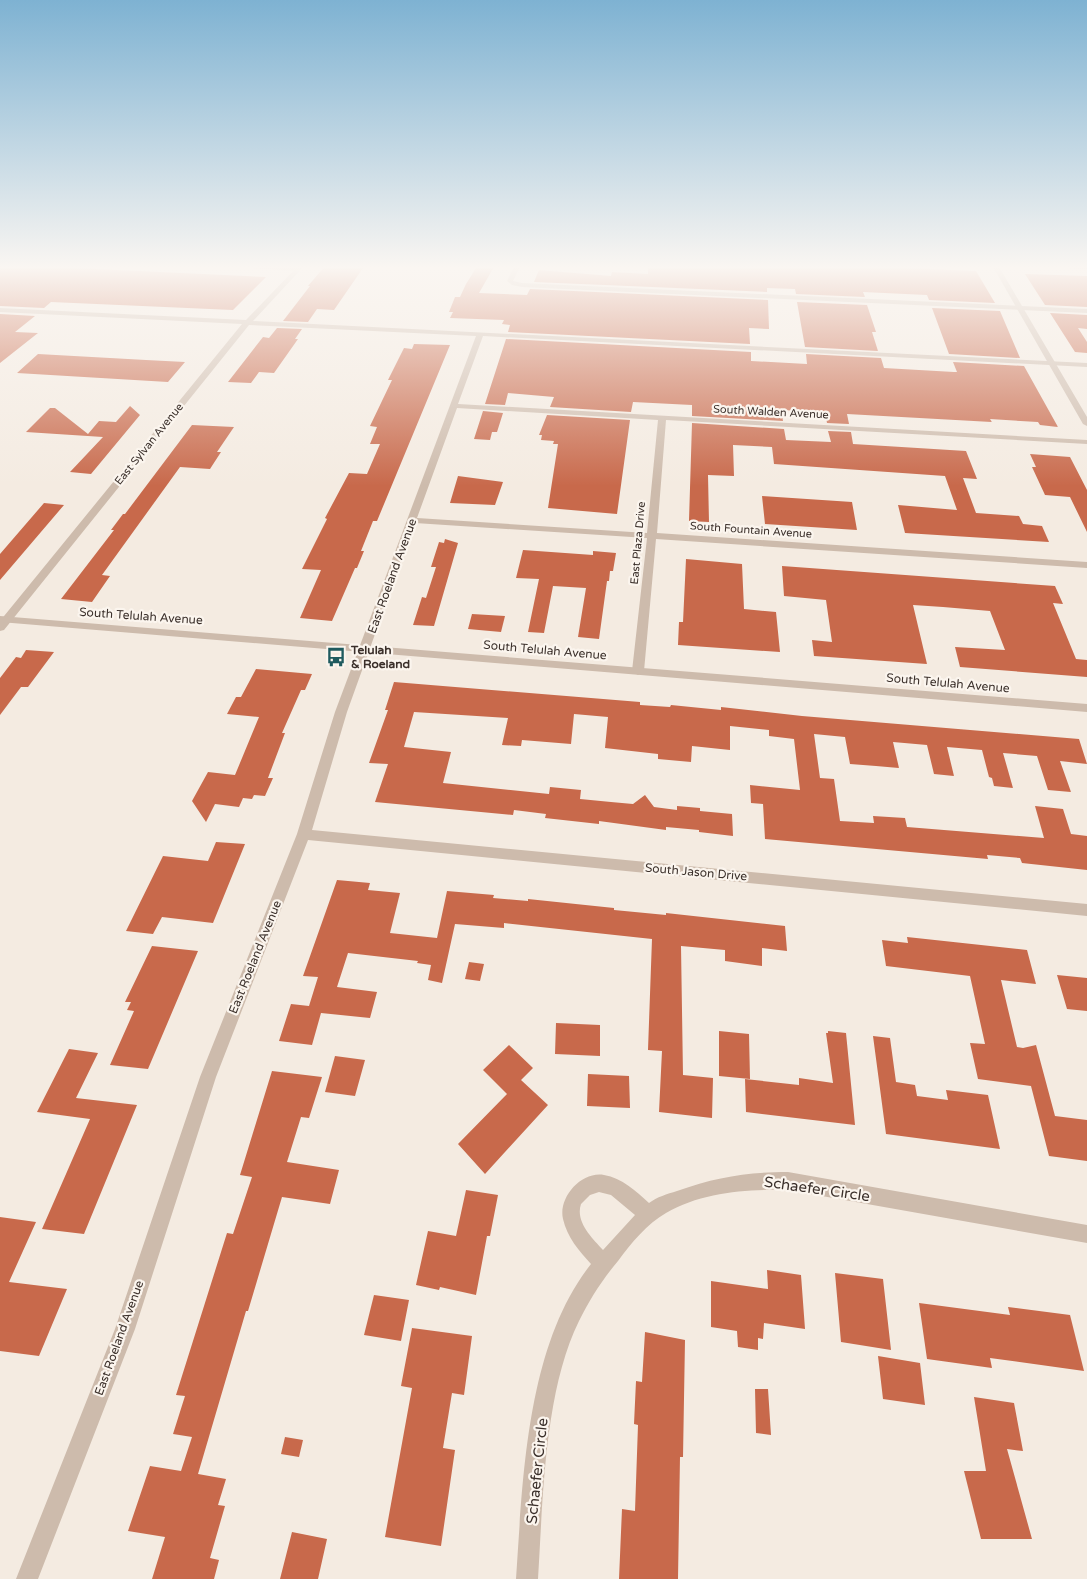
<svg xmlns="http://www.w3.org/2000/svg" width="1087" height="1579" viewBox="0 0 1087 1579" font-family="'Varela Round',sans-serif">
  <rect width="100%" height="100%" fill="#f4ebe1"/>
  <path fill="#c8694b" d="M0,265h12l254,12 -33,33 -182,-8 -7,6 -44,-2z
    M478,265h17l-16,28 48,2 3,-6 238,11 1,29 -20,-1 1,16 -242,-12 2,-7 -8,-1 2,-4 -54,-2 3,-6h-4l6,-15h5l6,-13z
    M648,265h189l139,6 19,32 -66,-3 -2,-5 -64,-3 2,5 -69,-3 -1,-5 -28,-1v4l-233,-10 5,-12 72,6 1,-4 36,2z
    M325,266l38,2 -29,42 -17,-1 -9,13 -25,-1 27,-35h-2z
    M1025,274l62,2v31l-42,-2z
    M797,302l70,3 9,27h-4l6,19 -73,-4z
    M932,308l68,3 20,47 -71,-4z
    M1050,313l37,2v14l-9,-1 9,14v11l-12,-1z
    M0,314l35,2 -20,16 23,1 -38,30z
    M277,328l25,1 -7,10h3l-24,34 -15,-1 -8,11 -23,-1 35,-45 6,1z
    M506,339l245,13v9l56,3 -1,-10 75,4 3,10 70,4h3l-4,-10 71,4 34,61 -18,-2 -2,-3 -48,-3 2,3 -145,-8 2,10 -22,-1 -2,-11 -44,-2 2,11 -91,-5v-11l-59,-3 -2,10 -81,-5 4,-10 -46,-4 -3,12 -20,-1z
    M414,344l36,1 -73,176h-4l-12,30h3l-7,17h-2l-23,53 -32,-3 21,-48 -19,-1 25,-50 -2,-1 24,-45 18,1 13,-30h-10l7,-17 -7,-1 22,-46h-4l16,-32 8,1z
    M38,354l108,6 39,2 -17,20 -151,-9z
    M130,406l10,9 -49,59 -21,-2 33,-35 -77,-5 24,-24h5l33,26 11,-13 17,1z
    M483,411l20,2 -6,19h-5l-2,8 -16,-1z
    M547,415l83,5 -13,94 -69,-6 10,-64h-5l1,-3 -13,-1 1,-5h-3z
    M692,423l92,6 2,11 45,2 -3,-11 23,1 2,12 113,7 11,28 -14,-1 13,35 43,3 4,8 19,2 7,16 -144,-9 -7,-28 59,5 -12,-34 -171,-12 -2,-17 -39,-2 1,31 -26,-1 1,47 -20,-1z
    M192,425l42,2 -17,25h4l-11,17 -30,-2 -78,108 8,1 -18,26 -31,-3 53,-69h-3l12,-16h2z
    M1030,454l40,3 17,33v42l-17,-35 -25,-2 -13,-28h4z
    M458,476l45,6 -8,23 -45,-2z
    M762,496l90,6 5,28 -92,-6z
    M44,503l20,2 -64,75v-26z
    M445,539l13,4 -24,83 -21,-1 9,-28 4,1 10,-31h-5l8,-25 5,1z
    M523,550l70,5v-4l23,2 -3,18h-3l-1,10h-2l-8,58 -21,-2 8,-49 -33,-2 -9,47 -16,-1 11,-53 -23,-1z
    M686,559l56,5 2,45 32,3 4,40 -102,-7 1,-23h4z
    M782,566l273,20 8,18 -10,-1 23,56 11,1v17l-127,-10 -5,-20 50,3 -15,-39 -47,-4 -30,-2 14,59 -113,-8 -2,-16 20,2 -6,-42 -42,-4z
    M472,614l33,2 -4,16 -33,-3z
    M26,650l28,2 -26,35h-7l-21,28v-37l16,-21 5,1z
    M256,669l56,5 -7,16h-4l-19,43h3l-17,45h5l-8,18 -11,-1 -2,4 -9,-1 -4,9 -24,-3 -9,18 -14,-21 16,-29 27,3 24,-58 -32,-3 9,-17h5z
    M394,682l246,20v3l30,2 1,-2 50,5v-3l81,9 277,23 8,25 -27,-3 11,31 -23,-2 -11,-34 -34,-3 10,35 -19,-2 -2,-8 -3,-1 -7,-27 -35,-3 7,29 -20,-2 -7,-29 -34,-3 6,26 -23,-2 -26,-2 -5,-27 -31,-3 6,44 14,1 6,42 34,2 -1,-7 32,2 2,9 137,11 -9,-32 28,3 8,25 16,2v34l-65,-7 -2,-5 -33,-3 1,4 -223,-20 -2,-35 -12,-1 -1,-18 50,5 -6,-51 -25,-3v-6l-39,-4v24l-38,-4 -1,16 -33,-3v-5l-53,-6 3,-31 -34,-3 -3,30 -49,-4 -1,6 -19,-1 6,-27 -94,-6 -10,35 47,5 -8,31 106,11 1,-7 31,3 -1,9 31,3 22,2 12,-9 9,12 23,3v-4l23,2v3l32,3 1,22 -34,-4v-2l-33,-3v3l-67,-9v3l-54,-6 1,-4 -32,-4 -1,5 -138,-13 13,-38 -19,-1 19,-53h-3z
    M216,842l29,2 -32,79 -51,-6 -9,17 -27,-3 37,-75 45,5z
    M337,880l33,3 -2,7 32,3 -10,40 47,5 10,-47 47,4 -1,3 35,3v-2l86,9v2l52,5v-2l119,13 2,25 -25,-3v18l-37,-5v-11l-44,-4 2,129 30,3 -1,40 -53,-6 3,-61 -14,-1 4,-111 -148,-16v5l-49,-4 -13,59 -14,-3 3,-15 -14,-2 1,-2 -70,-8 -11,34 40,5 -7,26 -49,-5 -9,32 -33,-4 12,-37 18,2 9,-29 -15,-1z
    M907,937l120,13 9,34 -35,-4 16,67 6,1 13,-3 19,71 32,4v41l-38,-5 -18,-70 -53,-7 -8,-36 15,1 -15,-68 -84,-10 -4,-26 26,3z
    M152,946l46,5 -50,118 -38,-4 24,-54 -7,-1 4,-8h-6z
    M469,962l15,2 -4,17 -15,-2z
    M1057,975l30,3v33l-20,-2z
    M556,1023l44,2v31l-45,-2z
    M719,1031l30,3 1,45 -31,-3z
    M828,1031l18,2 9,92 -109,-13 -1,-33 54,6v-7l34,5 -7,-50h2z
    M873,1036l17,2 6,44 19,3 2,11 31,4 -2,-10 42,5 12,54 -114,-15z
    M509,1045l24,23 -12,12 27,25 -63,69 -27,-30 49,-50 -24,-24z
    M69,1049l29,4 -22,45 61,7 -53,129 -42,-5 48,-110 -53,-7z
    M335,1056l30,4 -10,36 -30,-4z
    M272,1071l50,6 -13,41 -8,-1 -14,45 52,8 -9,34 -48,-7 -34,114h-2l-48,163 28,5 -8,26 7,1 -15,52 9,2 -5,19h-62l13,-42 -37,-6 22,-65 31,5 11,-34 -19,-3 12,-38 -9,-1 51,-162 6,1 19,-57 -12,-2z
    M588,1074l41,2 1,32 -43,-2z
    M466,1190l32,5 -8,41h-3l-11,59 -36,-8 -1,3 -23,-5 12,-54 28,5z
    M0,1217l36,5 -27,60 58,7 -28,67 -39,-5z
    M767,1270l34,5 4,54 -41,-6 -1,16 -5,-1v12l-20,-3 -1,-16 -26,-4v-46l57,8z
    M835,1273l48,6 8,71 -50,-8z
    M374,1295l35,5 -8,41 -37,-6z
    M919,1303l91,12 -2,-8 62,8 14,56 -94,-13 2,10 -65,-9z
    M412,1328l60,8 -8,59 -12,-2 -9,55 12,2 -14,96 -56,-9 27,-149 -11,-2z
    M645,1332l40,8 -2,117h-3l-2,122h-59l3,-70 13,2 3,-86 -4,-1 2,-43 6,1z
    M878,1356l42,7 5,42 -42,-6z
    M755,1389h13l3,46 -15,-2z
    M974,1397l40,6 9,48 -16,-2 25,90h-51l-17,-68h22z
    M285,1437l18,3 -4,17 -18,-3z
    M292,1532l35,7 -9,40h-38z"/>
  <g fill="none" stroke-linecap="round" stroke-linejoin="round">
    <path fill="#cdbbac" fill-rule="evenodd" d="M213,265l84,2 8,-2 -52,56 834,42v4l-604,-31 -25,68 629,36v4l-421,-24 -9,113 430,29v6l-431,-29 -12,132 -6,4 -6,-4 15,-133 -232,-15 -68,189 -35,118 775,74v12l-779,-76 -92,237 -81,252 -97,250h-22l99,-250 85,-252 97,-243 38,-122 141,-376 -227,-11 -245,305 -4,1v-10l242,-297 -242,-12v-4l246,12 47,-49zM457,408l201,12 -11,113 -230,-15z
      M515,265h6l-8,16 9,2 565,26v4l-565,-26 -10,-2 -5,-4z
      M1042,265h45v4l-42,-2z
      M788,1172l299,53v18l-299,-53c-40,-1 -86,2 -122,23 -19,11 -35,30 -48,48 -16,19 -28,38 -39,60 -35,71 -36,179 -41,258h-22c7,-100 10,-233 75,-315 -12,-13 -24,-27 -28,-45 -5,-21 18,-48 41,-44 18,3 32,16 45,28 8,-6 18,-9 28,-12 39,-14 70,-19 111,-19zM599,1192l12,3 24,20 -32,35c-11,-12 -28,-28 -22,-46l9,-9z"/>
    <path fill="#cdbbac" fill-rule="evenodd" d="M992,265h6l89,152v9l-4,-2z
      M0,616l1087,88v8l-1087,-90z"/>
  </g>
  <linearGradient id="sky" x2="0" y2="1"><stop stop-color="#7eb2d2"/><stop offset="0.55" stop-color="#faf6f2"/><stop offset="1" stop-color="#faf6f2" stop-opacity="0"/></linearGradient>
  <rect width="1087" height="486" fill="url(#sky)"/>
  <defs>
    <symbol id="bus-bare" viewBox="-9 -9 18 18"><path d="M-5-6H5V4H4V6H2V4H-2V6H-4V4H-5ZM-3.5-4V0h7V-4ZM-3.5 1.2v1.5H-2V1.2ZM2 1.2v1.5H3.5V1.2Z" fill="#1f5a5e" stroke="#fbf5ee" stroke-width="2.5" paint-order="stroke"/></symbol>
  </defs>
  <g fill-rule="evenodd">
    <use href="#bus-bare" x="322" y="643" width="28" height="28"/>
  </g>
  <g text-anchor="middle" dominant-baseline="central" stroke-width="4.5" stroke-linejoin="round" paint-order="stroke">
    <g font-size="11" fill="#3b302b" stroke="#fbf5ee">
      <text transform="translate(771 412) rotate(3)">South Walden Avenue</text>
      <text transform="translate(149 444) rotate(-51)">East Sylvan Avenue</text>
      <text transform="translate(751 530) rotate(4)">South Fountain Avenue</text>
      <text transform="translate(638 543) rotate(-85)">East Plaza Drive</text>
    </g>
    <g font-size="12" fill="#3b302b" stroke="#fbf5ee">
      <text transform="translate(392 576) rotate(-70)">East Roeland Avenue</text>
      <text transform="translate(141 616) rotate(4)">South Telulah Avenue</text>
      <text transform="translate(545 650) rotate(5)">South Telulah Avenue</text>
      <text transform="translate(948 683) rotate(5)">South Telulah Avenue</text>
      <text transform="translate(696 872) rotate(5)">South Jason Drive</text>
      <text transform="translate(255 957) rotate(-68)">East Roeland Avenue</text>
      <text transform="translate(119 1338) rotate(-70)">East Roeland Avenue</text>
    </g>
    <g font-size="12" font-weight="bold" fill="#3b302b" stroke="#fbf5ee" text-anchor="start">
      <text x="351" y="650">Telulah<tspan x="351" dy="14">&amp; Roeland</tspan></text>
    </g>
    <g font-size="15" fill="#3b302b" stroke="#fbf5ee">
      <text transform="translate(817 1189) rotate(8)">Schaefer Circle</text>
      <text transform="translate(537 1471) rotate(-84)">Schaefer Circle</text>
    </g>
  </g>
</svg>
